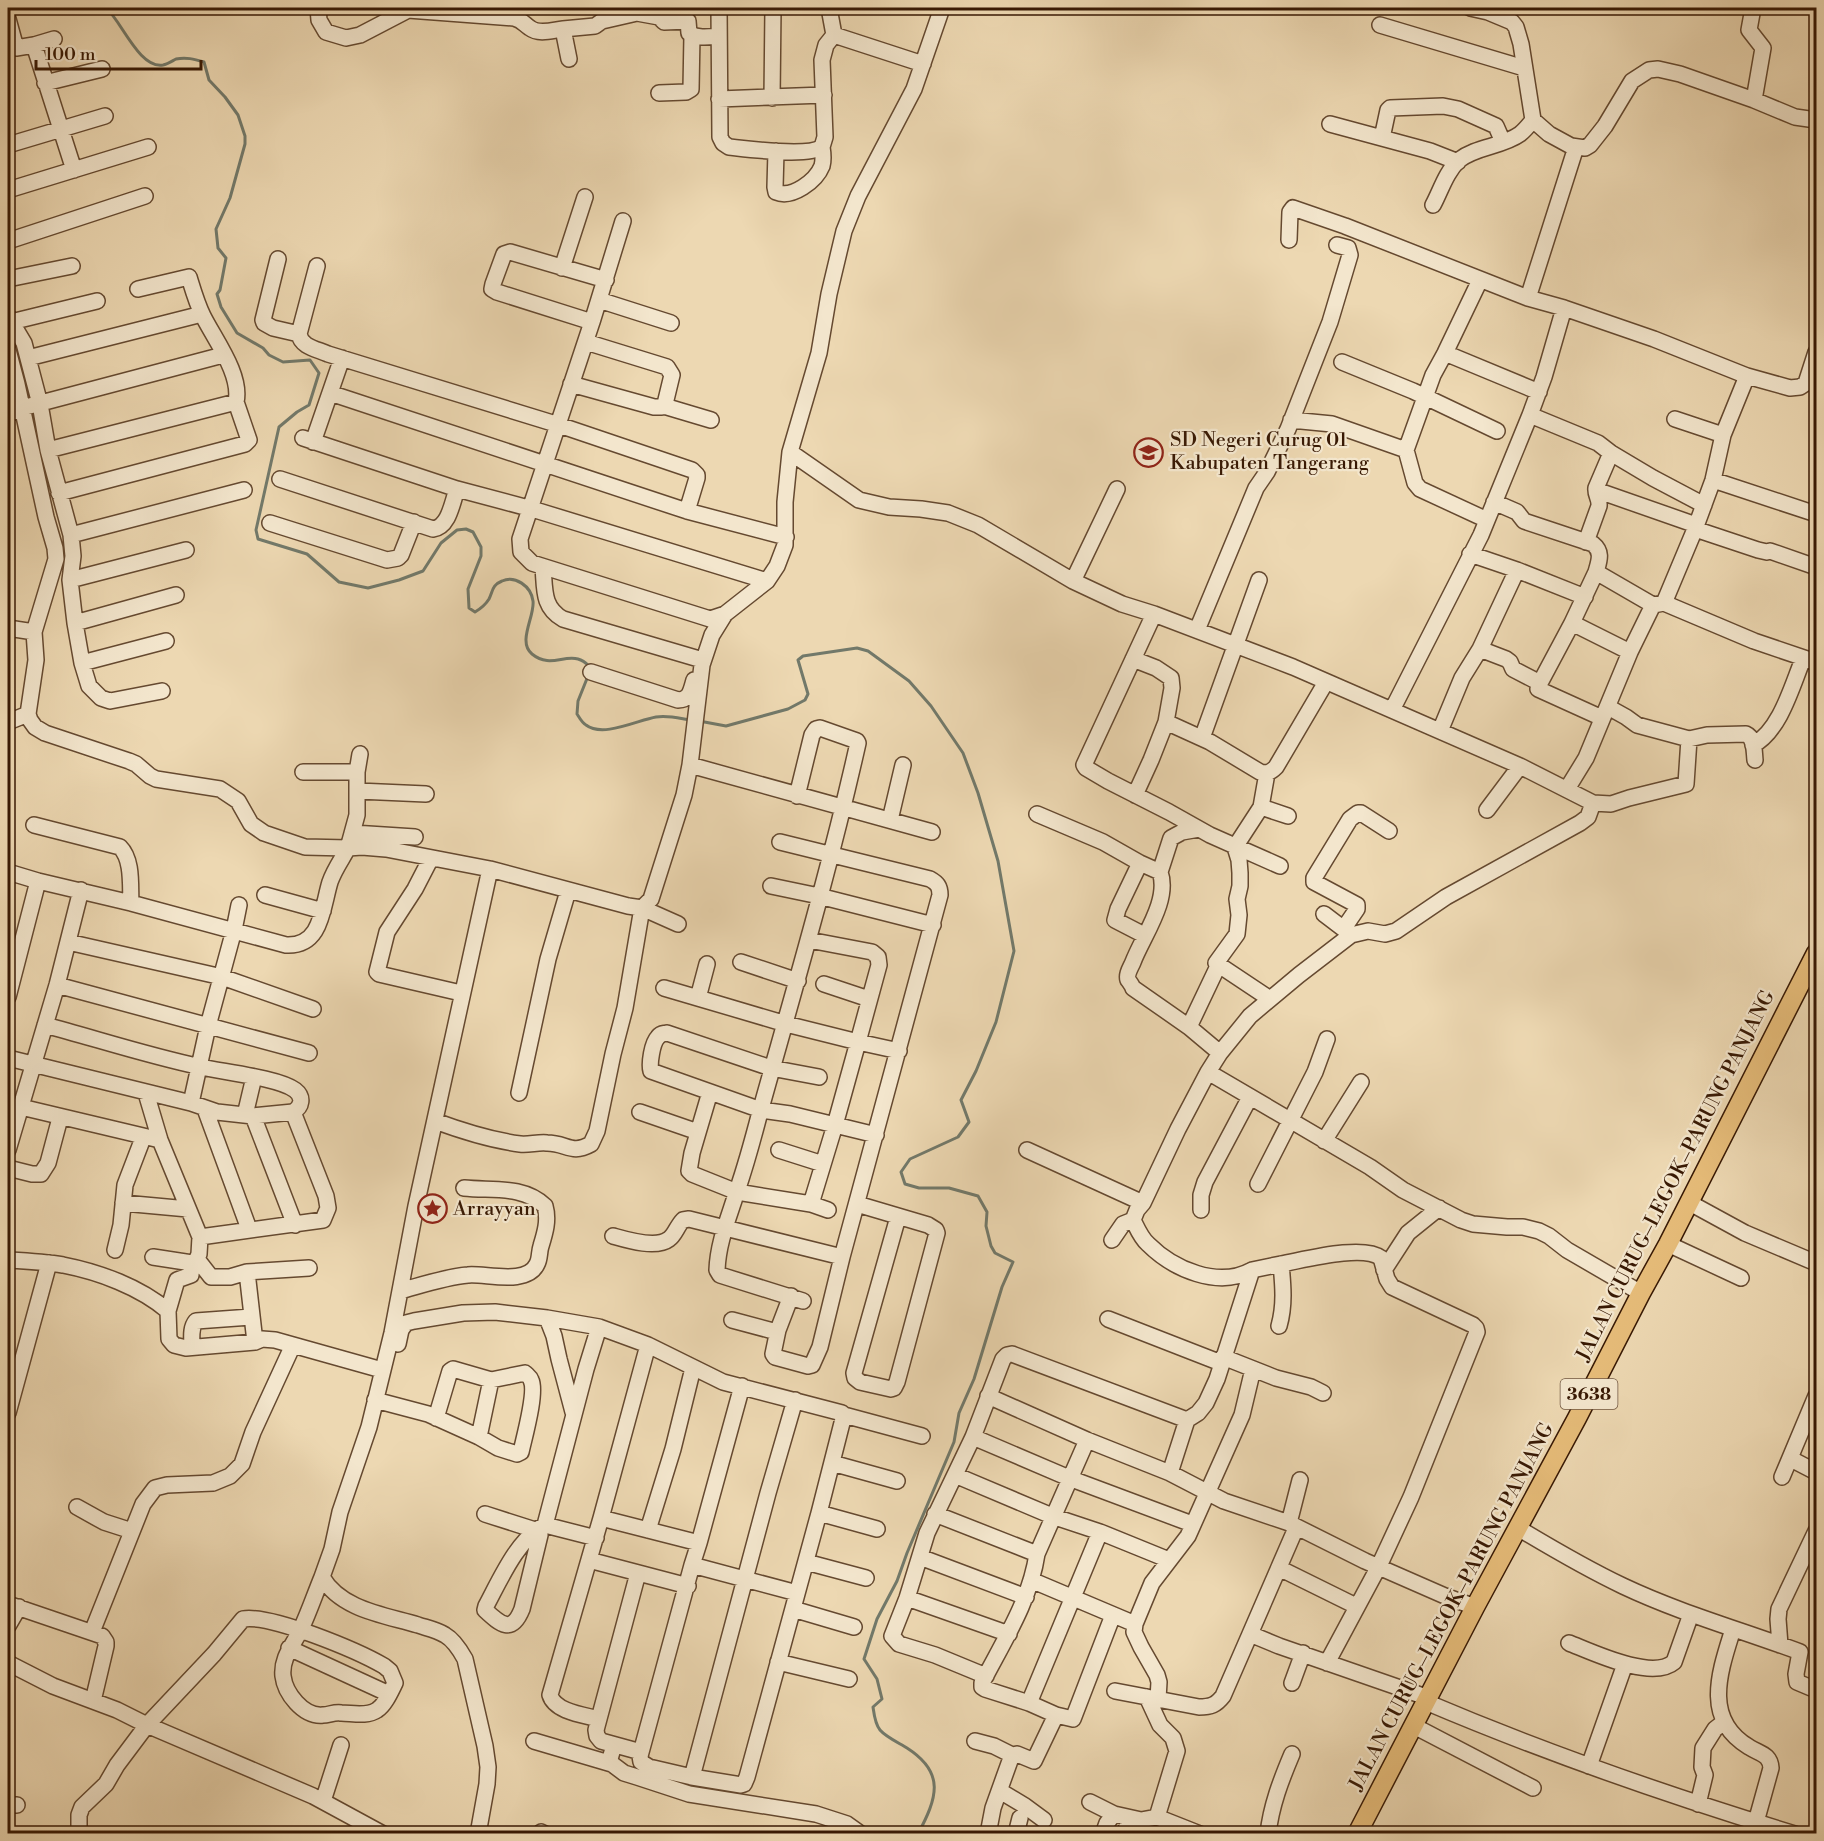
<svg xmlns="http://www.w3.org/2000/svg" width="1824" height="1841" viewBox="0 0 1824 1841" font-family="'Libre Bodoni',serif">
  <rect width="100%" height="100%" fill="#edd8b2"/>
  <filter id="stains"><feTurbulence type="fractalNoise" baseFrequency=".00333" numOctaves="4"/><feColorMatrix values="0 0 0 0 .2 0 0 0 0 .09 0 0 0 0 .02 0 0 0 .5 -.17"/></filter>
  <radialGradient id="worn" r=".72"><stop offset=".6" stop-color="#630" stop-opacity="0"/><stop offset="1" stop-color="#630" stop-opacity=".3"/></radialGradient>
  <g fill="none" stroke-linecap="round" stroke-linejoin="round">
    <path stroke="#72796a" stroke-width="3" d="M109,8l-1,2c14,13 32,59 55,55 5,-1 9,-4 13,-6 10,-2 18,0 28,3l5,18 16,17 13,18 7,21v8l-15,54 -14,31 2,19 8,10 -6,32 -3,4 4,13 16,26 26,15 6,7 14,7 27,-2 9,13 -10,32 -12,7 -18,15 -23,103 2,9 49,15 32,28 29,6 31,-8 24,-9 18,-28 16,-13 9,-1 7,3 8,15v9l-13,33 1,19 6,4c5,-3 11,-8 14,-13 4,-8 3,-14 13,-18 13,-6 29,5 31,20 2,15 -16,41 -1,53 17,14 31,1 46,5 4,1 9,5 11,7
      M588,676l-10,25 -1,13c2,3 5,9 9,11 17,13 52,-5 70,-8 12,-2 22,1 34,3
      M699,721l27,5 62,-17 17,-9 3,-6 -10,-34 5,-4 54,-8 11,3 41,30 22,25 32,47 15,40 20,68 16,90 -18,71 -20,49 -15,29 8,22 -11,15 -48,22 -9,13 4,12 14,4h30l29,8 9,16 -1,14 5,20 4,7 18,9 -11,25 -28,92 -15,34 -5,29 -47,111 -10,28 -20,38 -13,40 13,20 5,20 -9,8c1,7 2,17 7,23 6,7 19,13 27,18 39,25 30,50 11,86"/>
    <defs>
      <path id="minor" d="M318,8l1,12 7,12 20,6 14,-3 48,-25 106,8c8,2 10,6 16,10 9,7 23,2 33,1
        M719,8l1,129 3,6 6,4c19,2 79,10 93,0l3,-10 -3,-77 4,-15 8,-10
        M829,8l5,27 89,29
        M1470,8l18,4 24,10 4,5 5,17 12,76 16,14 22,12 14,2 5,-3 15,-19 27,-45 17,-11 9,-1 22,5 74,26 41,17 21,3
        M1753,8l-4,22 14,18 -9,52
        M8,19l8,29 18,-3
        M1380,25l144,43
        M54,39l-20,6 40,125
        M569,59l-6,-30 32,-3 7,-5 35,-8 22,4 5,5 24,-1 1,12c9,6 20,4 30,3
        M45,83l57,-14
        M659,93l27,-1 5,-3 1,-54
        M772,98l1,-90
        M719,99l105,-4
        M1330,124l100,27 28,11
        M1382,138l6,-28 2,-2 53,-2 15,3 38,17 7,16
        M8,145l97,-29
        M776,151l-1,36 1,5c16,7 40,-11 46,-26 2,-7 1,-13 0,-19
        M8,190l140,-43
        M1433,205c8,-15 13,-33 26,-45 18,-14 43,-13 61,-26 5,-4 9,-9 13,-14
        M623,221l-31,101 -72,217 1,13 11,11 178,56 15,-5
        M1289,240l1,-28 3,-4 52,18 183,72 36,10 90,31 93,37 43,12 10,-1 6,-4 10,-31
        M8,241l137,-45
        M278,259l-15,61 1,3 9,5 26,6c2,13 18,15 29,20l231,71 133,45 5,5v3l-10,33
        M562,268l23,-71
        M8,279l64,-13
        M1480,280l-35,73 -12,22 -27,75 9,33 5,6 67,31
        M138,289l51,-12c4,13 8,27 14,39 12,24 39,59 33,86
        M1528,298l48,-151
        M599,300l72,23
        M8,316l16,27 16,61 8,46 23,85 2,21 -3,24 5,43 7,40 7,23 12,12 9,3 52,-10
        M11,322l86,-21
        M592,322l-95,-30 -5,-3 1,-5 11,-30 6,-2 96,28
        M299,334l18,-68
        M8,350l9,34 29,133 9,31 1,11 -22,73 2,28 -8,54 2,6 5,7 10,6 84,28 7,3 14,12 6,3 64,10 18,12 13,23 13,9 41,14 43,1 9,-33v-43h-54
        M1445,353l94,39
        M28,358l174,-44
        M1342,362l71,29 84,40
        M571,384l83,23h8l3,-3 7,-29 -5,-8 -81,-25
        M330,393l357,118 99,26
        M664,406l47,14
        M8,414l14,-6 201,-53
        M1530,415l14,-38 20,-69
        M1675,419l48,16
        M1291,420l41,4 74,26
        M303,438l154,51 75,20 235,72
        M313,442l29,-84
        M48,450l188,-48 13,38 -4,4 -186,49
        M790,452l69,48 30,7 32,2 27,4 30,12 95,56 49,23 32,10 139,53 227,99 73,37 18,1 18,-6 57,-14 3,-45
        M280,479l153,50c16,-2 19,-26 24,-40
        M1713,480l103,34
        M1596,490l100,35
        M1494,502l23,10 7,9 69,23c10,8 6,17 3,28
        M270,523l117,37 11,-2 3,-3 13,-33
        M1695,529l63,21 9,2 3,-1 46,16
        M71,535l173,-45
        M1586,542l13,-36c1,-7 -4,-11 -3,-18l15,-35
        M1470,554l47,16 68,27
        M543,567c2,22 -1,40 20,52l136,40
        M70,580l116,-30
        M1073,581l44,-92
        M1664,603l31,-74 18,-49 10,-45 24,-59
        M1154,614l-70,151 2,3 22,13 61,31 41,23 70,31
        M75,623l101,-28
        M1572,623l-32,60 -2,6 64,29
        M8,628l26,4
        M1197,630l59,-142 11,-16 21,-43 42,-107 20,-67 -2,-7 -11,-3
        M1480,649l26,10 4,3 3,7 27,14
        M1630,652l-58,-29 24,-51 57,33 11,-2 90,38 62,21
        M1133,659l23,9 15,10 1,10 -6,34
        M82,663l84,-22
        M591,672l87,28c12,0 13,-10 16,-20
        M1608,707l18,10 11,8 52,14 18,-4 39,-1c9,4 8,17 9,26
        M1392,710l89,-175 49,-120 68,28 13,10 42,25 51,27
        M8,722l20,-8
        M1440,731l22,-53 18,-29 37,-79
        M1202,738l57,-158
        M1753,745c27,-14 39,-59 50,-86
        M690,765l242,67
        M357,772l3,-18
        M1267,773l-6,34 -26,40 4,13 1,13v13l-3,13 2,16 -2,19 -21,29 54,36
        M1567,789l19,-31 44,-106 23,-47
        M358,791l68,3
        M1135,795l16,-35 15,-38 44,20 50,30c8,2 11,0 16,-5l50,-85
        M797,796l15,-61 4,-6 4,-1 37,13 1,2c-28,125 -64,247 -98,369 -7,27 -14,53 -23,79 -8,26 -19,51 -20,79l3,5 83,26
        M1261,807l27,9
        M1487,810l33,-44
        M1037,814l66,28 37,21 20,9c10,28 -17,64 -27,90 -2,5 -7,12 -5,18 1,1 5,7 5,8l56,39 31,26
        M890,820l13,-55
        M34,825l86,22c13,13 10,39 11,56
        M353,833l62,4
        M431,858l-16,31 -28,43 -10,40 2,2 82,19
        M1140,863l-22,46 -3,11 29,15
        M8,872l30,9 93,22 155,42c36,2 36,-37 44,-63 4,-12 12,-23 18,-34l14,-1 24,2 104,20
        M1160,872l11,-34 11,-6 17,-3
        M771,886l48,10 114,29
        M265,895l58,16
        M1324,914l25,19
        M1344,928l13,-19v-4l-43,-23v-4l36,-59 8,-6h3l28,18
        M809,940l63,12 6,5 1,8 -21,77 41,9
        M68,942l154,35 91,32
        M741,962l57,19
        M707,964l-9,34 88,26 72,18 -23,83 -45,-11 -29,-4 -110,-39c-2,-7 1,-28 7,-34 3,-4 5,-3 9,-4l104,35 48,9
        M824,984l45,15
        M57,985l252,68
        M664,988l34,10
        M8,997l30,-116
        M1189,1027l29,-61
        M8,1058l183,45 26,9 36,4 40,-4c9,-5 11,-15 2,-22 -16,-12 -72,-18 -94,-23 -52,-11 -104,-28 -156,-42
        M1208,1072l162,95 33,23 58,30 12,4 34,3h16l16,4 10,5 18,14 74,43
        M710,1092l-18,61 -3,18 3,3 45,18 74,12 24,-79 41,10
        M146,1093l14,47 40,97 -1,17 -2,5 -5,4 -39,-6
        M519,1093l29,-134 20,-68
        M191,1103l17,-77 26,-96 5,-25
        M21,1107l139,33
        M205,1109l44,120
        M640,1112l58,20
        M245,1115l9,-38
        M253,1116l42,109
        M435,1121c27,10 55,19 85,23 9,1 18,-2 27,-1 20,0 24,12 44,1l6,-13 16,-77 12,-46 17,-100 36,16
        M1324,1141l37,-59
        M8,1150l49,-165 24,-95
        M779,1150l44,14
        M1027,1150l116,53
        M8,1168l24,6h9l7,-11 12,-45
        M1258,1184l57,-112 12,-33
        M123,1203l65,6
        M1690,1203l55,30 71,30
        M811,1204l17,6
        M857,1204l71,21 8,5 1,3 -40,149 -3,6 -3,1 -31,-7 -5,-4 -1,-5 44,-156
        M1201,1210v-15l4,-13 45,-85
        M613,1236c14,4 43,13 56,3 6,-4 8,-13 14,-19l6,-1 153,38
        M200,1237l123,-17 5,-12 -2,-12 -33,-84
        M1112,1240l11,-16 10,-4
        M1668,1244l73,34
        M115,1250l6,-25 4,-40 18,-47
        M197,1259l14,18h19l17,-5
        M8,1260c18,1 37,2 55,5 36,7 77,22 105,46l1,28 5,6 12,3 69,-6 7,-3 13,1 107,30
        M1281,1264c23,-4 82,-20 100,-6l6,21 5,8 81,38 3,3 1,4 -66,165 -32,69 -52,97
        M1252,1270l29,-6c2,21 4,41 -2,62
        M1384,1270l24,-37 31,-25
        M400,1291c22,-6 45,-14 68,-16 17,-2 59,11 69,-11 3,-5 2,-12 4,-18 4,-13 8,-26 4,-40 -22,-21 -53,-15 -81,-18
        M168,1311l9,-31 14,-5 1,-12
        M547,1318l7,18 5,23 14,53
        M1108,1319l113,44
        M732,1320l41,11 5,-1 13,-34
        M778,1330l-5,24 2,3 33,9 4,-1 8,-18 22,-90 98,-362c0,-9 -3,-12 -10,-16l-150,-37
        M255,1342l-8,-70 62,-4
        M398,1344l3,-14 5,-7 8,-2 49,-8 32,-1 52,6 52,9 49,18 75,37 119,31 2,2 -25,98 -72,264 -3,7 -3,1 -49,-8
        M192,1347c0,-8 -2,-19 4,-26l55,-4
        M1223,1357l53,21 35,9 12,6
        M988,1396l99,44 83,33 54,28 65,22 76,38 80,35 30,11
        M375,1400l53,14 51,23 19,11 19,6 4,-2c3,-14 16,-60 10,-72 -1,-3 -3,-4 -6,-7l-34,7 -38,-11 -3,2 -14,47
        M8,1413l41,-150
        M844,1415l78,21
        M479,1437l12,-57
        M973,1437l96,41 123,46
        M1087,1440l-50,114c-7,47 -34,88 -55,129v4l3,2 44,14 27,12 17,4 40,-104
        M1791,1459l25,13
        M832,1463l65,18
        M1170,1473l17,-53 11,-7 8,-10 11,-24 35,-109c-34,19 -79,-1 -104,-26 -7,-6 -11,-16 -15,-24l4,-10 6,-7 35,-74 30,-57 12,-19 30,-37 49,-41 52,-40 17,-4 17,3 11,-3 50,-34 134,-74 8,-6 5,-14
        M955,1475l97,41 48,16 69,28
        M1782,1477l34,-81
        M77,1507l27,15 28,9
        M819,1513l58,16
        M485,1514l50,16 5,5 -18,74c-10,25 -21,16 -37,1l1,-4c14,-26 32,-68 59,-81l51,13
        M935,1514l102,40
        M601,1518l98,25 43,-157
        M1289,1523l11,-43
        M545,1525l41,-156 13,-42
        M1296,1528l-46,106 29,12 150,52
        M1518,1528c35,21 69,41 105,58 57,27 118,44 177,66l-4,22 1,8 19,8
        M648,1530l25,-81 20,-81
        M699,1543l-7,22 105,28
        M920,1557l106,40
        M589,1560l99,26
        M806,1562l60,16
        M692,1565l-52,191 1,6 8,5 43,10 76,-284 27,-93
        M1279,1568l77,38
        M638,1573l-42,157 1,6 4,5 40,11
        M1031,1580l104,44
        M907,1598l102,36
        M8,1604l94,32 4,6v4l-13,55
        M793,1609l61,18
        M8,1626l11,-19
        M1733,1629c-13,42 -31,90 16,118 11,7 21,7 22,21l-15,54
        M92,1632l51,-128 12,-16 12,-3 46,-2 17,-7 12,-12 11,-32 40,-87
        M1569,1643c23,9 83,38 105,19l17,-48
        M1780,1645l-2,-26 1,-10 37,-78
        M289,1648l100,46
        M778,1662l71,17
        M8,1663l45,23 64,24 30,15 166,71 70,38
        M986,1676l-51,-21 -36,-11 -7,-8 15,-38 20,-65 46,-96 30,-78 4,-4 5,-1 175,66
        M1292,1683l11,-30
        M1115,1691l84,16c12,0 17,-2 24,-11l27,-62
        M1147,1697l13,28 13,13 4,13 -20,66
        M1158,1699l1,-17 -2,-7 -16,-28 -7,-15 1,-8 17,-41 36,-47 54,-121 11,-46
        M1426,1702c120,51 244,94 369,132
        M1029,1703l71,-171
        M599,1719c-15,-4 -44,-7 -49,-24l51,-177 47,-173
        M1414,1726l119,62
        M534,1741l78,23
        M975,1741l19,5 18,9
        M614,1745l-4,14 2,5 12,9 13,4 52,17 127,20 31,10 14,10
        M1589,1766l36,-102
        M1000,1791l25,15 19,14
        M323,1801l18,-56
        M1090,1802l24,12 -7,9 -4,11
        M1698,1804l7,-29 -3,-8 1,-19 12,-19 9,-7
        M8,1805h9
        M1114,1814l27,6 16,-3 43,17
        M541,1832l4,2
        M79,1834v-19l3,-8 24,-23 11,-19 30,-40 67,-71 29,-35c28,-5 115,32 141,47l6,5 5,12c-4,8 -10,22 -18,27 -10,7 -25,3 -36,3 -7,-1 -12,2 -18,2 -20,2 -38,-22 -40,-39 -2,-19 11,-32 18,-47 8,-17 14,-35 21,-52
        M478,1834l9,-50 1,-17 -3,-21 -20,-87c-5,-9 -11,-19 -20,-24 -8,-5 -18,-7 -27,-10 -33,-10 -77,-15 -96,-48l10,-28 8,-37 29,-85 23,-94 24,-127 74,-337 138,37 14,2 9,-9 33,-104 6,-30 12,-100 10,-30 13,-21 42,-33 10,-15 8,-21v-43l5,-50 29,-99 10,-59 15,-63 14,-35 56,-107 28,-81
        M988,1834l5,-26 19,-53 5,-1 17,7 22,-46
        M1016,1834l4,-16
        M1124,1834l6,-15
        M1268,1834c3,-28 13,-54 24,-80"/>
      <path id="major" d="M1357,1834l118,-227 102,-189 64,-125 27,-49 148,-291"/>
    </defs>
    <use href="#minor" stroke="#654930" stroke-width="18"/>
    <use href="#major" stroke="#381904" stroke-width="21"/>
    <use href="#minor" stroke="#f3e6cd" stroke-width="15"/>
    <use href="#major" stroke="#e6bc79" stroke-width="18"/>
  </g>
  <defs>
    <symbol id="school-ring" viewBox="-11 -11 22 22"><circle r="9.5" fill="#f3e6cd" stroke="#8f2418" stroke-width="1.5"/><path d="M0-5L7-2L0 1L-7-2ZM-4 1L0 2.5L4 1V4Q0 6-4 4Z" fill="#8f2418"/></symbol>
    <symbol id="sight-ring" viewBox="-11 -11 22 22"><circle r="9.5" fill="#f3e6cd" stroke="#8f2418" stroke-width="1.5"/><path d="M0-6L1.8-2.2L6-1.7L2.9 1.2L3.7 5.4L0 3.3L-3.7 5.4L-2.9 1.2L-6-1.7L-1.8-2.2Z" fill="#8f2418"/></symbol>
  </defs>
  <g fill-rule="evenodd">
    <use href="#school-ring" x="1132" y="436" width="33" height="33"/>
    <use href="#sight-ring" x="416" y="1192" width="33" height="33"/>
  </g>
  <g text-anchor="middle" dominant-baseline="central" stroke-width="4.5" stroke-linejoin="round" paint-order="stroke">
    <rect fill="#f3e6cd" stroke="#705640" stroke-width="1.5" x="1560.5" y="1379" width="57" height="30" rx="4.5"/>
    <g font-size="18" font-weight="bold" fill="#381904">
      <text x="1589" y="1394">3638</text>
    </g>
    <g font-size="20" fill="#381904" stroke="#f3e6cd" text-anchor="start">
      <text x="1170" y="440">SD Negeri Curug 01<tspan x="1170" dy="23">Kabupaten Tangerang</tspan></text>
      <text x="453" y="1209">Arrayyan</text>
    </g>
    <g font-size="20" fill="#381904" stroke="#f3e6cd">
      <text transform="translate(1676 1176) rotate(-63)">JALAN CURUG–LEGOK–PARUNG PANJANG</text>
      <text transform="translate(1452 1607) rotate(-62)">JALAN CURUG–LEGOK–PARUNG PANJANG</text>
    </g>
  </g>
  <rect width="1824" height="1841" fill="none" stroke="#edd8b2" stroke-width="30"/>
  <rect x="9" y="9" width="1806" height="1823" fill="none" stroke="#381904" stroke-width="3"/>
  <rect x="15" y="15" width="1794" height="1811" fill="none" stroke="#381904" stroke-width="1.5"/>
  <path d="M36 60v9h165v-9" fill="none" stroke="#381904" stroke-width="3"/>
  <text x="45" y="60" font-size="18" fill="#381904" stroke="#f3e6cd" stroke-width="4.5" paint-order="stroke">100 m</text>
  <rect width="100%" height="100%" filter="url(#stains)"/>
  <rect width="100%" height="100%" fill="url(#worn)"/>
</svg>
